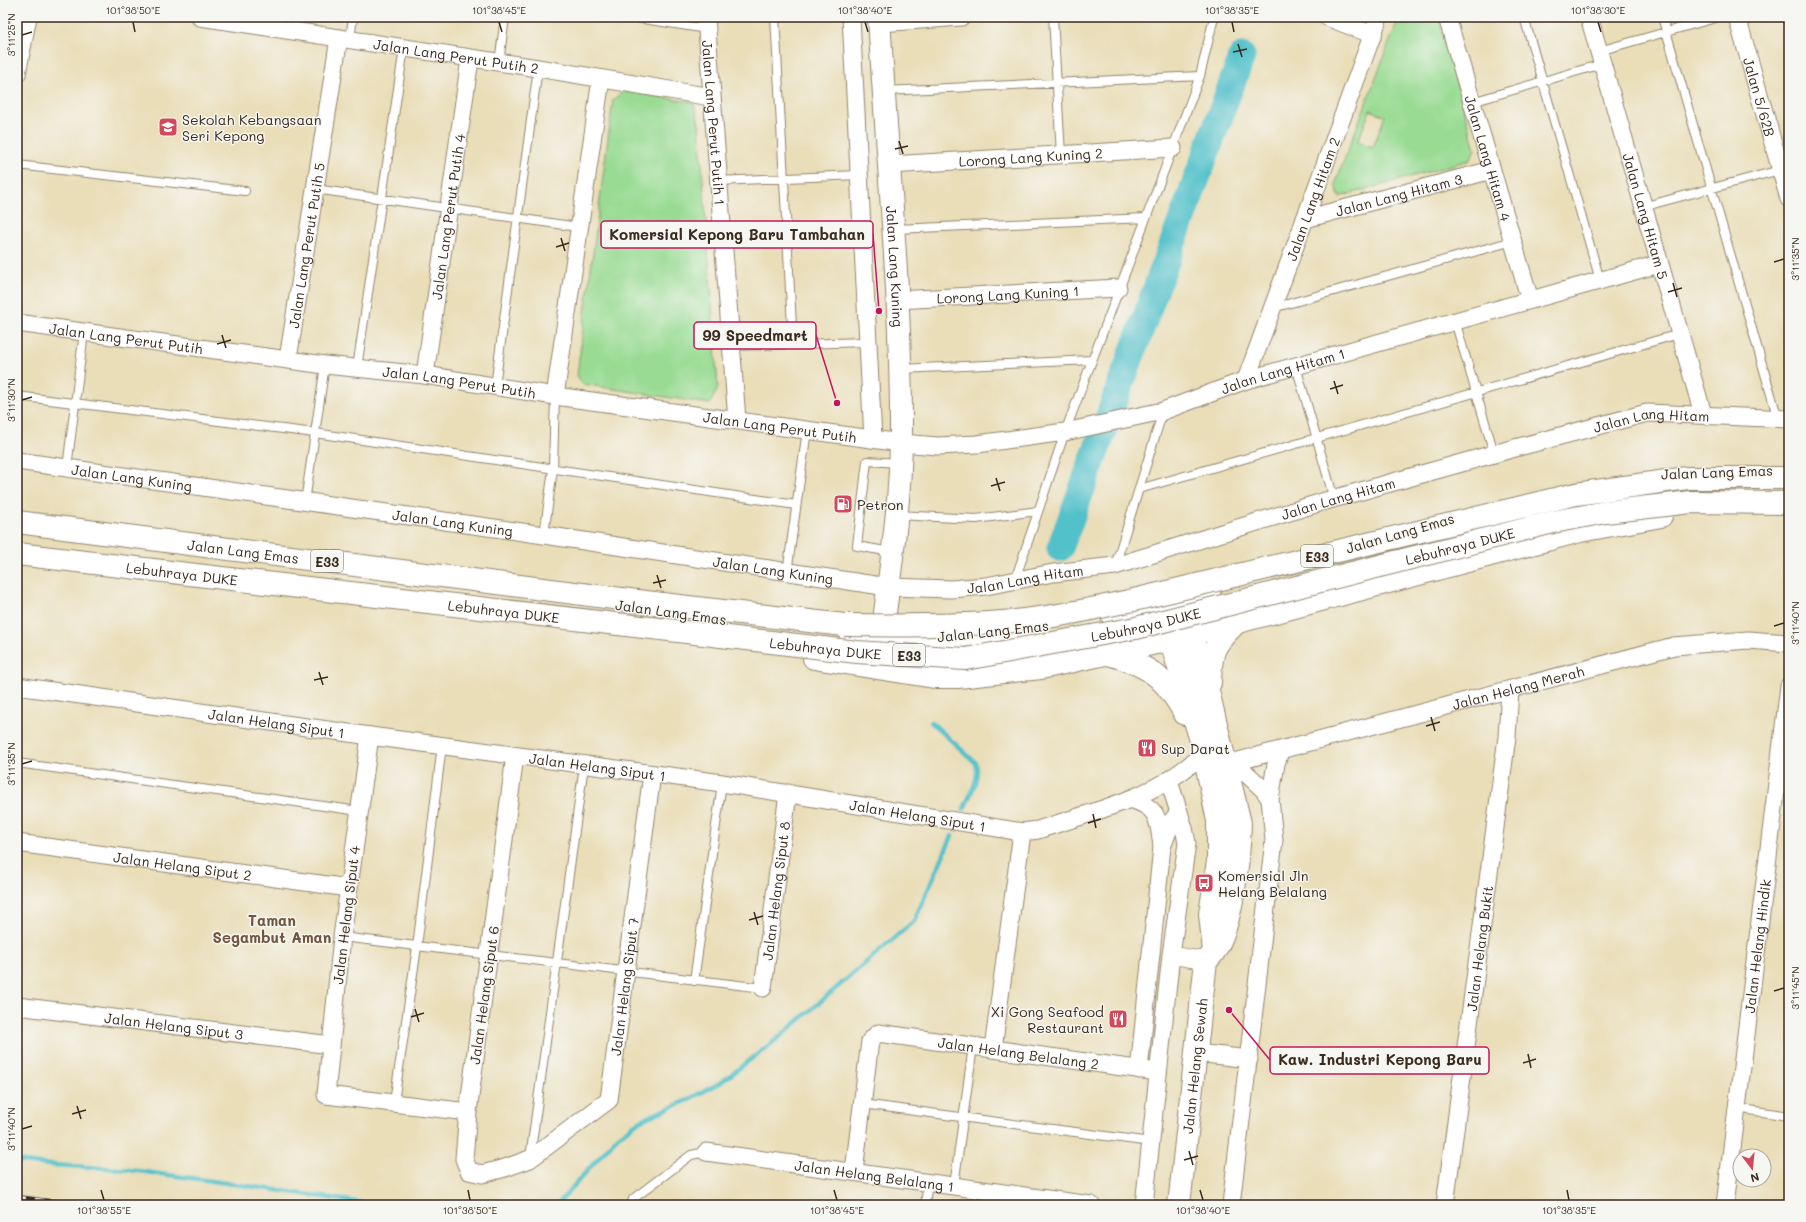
<svg xmlns="http://www.w3.org/2000/svg" width="1806" height="1222" viewBox="0 0 1806 1222" font-family="Mali,sans-serif">
  <rect width="100%" height="100%" fill="#f6f6f2"/>
  <filter id="ink" filterUnits="userSpaceOnUse"><feTurbulence type="fractalNoise" baseFrequency=".025" numOctaves="2"/><feDisplacementMap in="SourceGraphic" scale="8" xChannelSelector="R" yChannelSelector="G"/><feConvolveMatrix kernelMatrix="1 2 1 2 8 2 1 2 1" color-interpolation-filters="sRGB"/></filter>
  <filter id="wash" filterUnits="userSpaceOnUse"><feTurbulence type="fractalNoise" baseFrequency=".012" numOctaves="4" result="noise"/><feDisplacementMap in="SourceGraphic" scale="16" xChannelSelector="R" yChannelSelector="G"/><feGaussianBlur stdDeviation="0.9" result="paint"/><feColorMatrix in="noise" values="0 0 0 0 0 0 0 0 0 0 0 0 0 0 0 0 0 1.4 0 .05"/><feComposite in="paint" operator="in"/></filter>
  <g filter="url(#wash)">
    <rect width="100%" height="100%" fill="#eadeb9"/>
    <path fill="#99db93" stroke="#6a8258" fill-rule="evenodd" d="M1399,17h39l37,132 -5,11 -131,37 -4,-13zM1370,110l15,6 -12,31 -15,-6z
      M623,91l69,11 3,5 4,17 19,264 -8,16 -128,-20 -5,-9 36,-275z"/>
    <g fill="none" stroke-linecap="round" stroke-linejoin="round">
      <path stroke="#53c1ca" stroke-width="4.5" d="M931,722l45,41c4,17 -6,31 -12,46
        M17,1161c37,6 74,5 112,9 83,10 166,23 248,35
        M557,1205l60,-68 24,-17 38,-16 41,-21 56,-43 138,-119 38,-85"/>
      <path stroke="#53c1ca" stroke-width="27" d="M1060,548l182,-492"/>
    </g>
  </g>
  <g filter="url(#ink)">
    <g fill="none" stroke-linecap="round" stroke-linejoin="round">
      <defs>
        <path id="lane" d="M631,17l76,12
          M775,17l18,327
          M1053,17l8,138
          M1524,17l76,263
          M1662,17l116,402
          M350,39l3,-22
          M1599,51l120,-34
          M499,63l6,-46
          M885,91l315,-15
          M1472,102l130,-38
          M17,165l228,26
          M718,181l141,-6
          M315,189l263,38
          M1642,207l138,-37
          M895,229l251,-11
          M1273,308l240,-67
          M1455,321l39,132
          M731,346l136,-4
          M1296,366l38,133
          M357,368l47,-320
          M901,369l191,-9
          M495,386l43,-318
          M17,396l298,37 481,72
          M67,468l17,-136
          M1139,489l540,-155
          M305,502l20,-137
          M897,515l79,4 62,-8
          M544,535l9,-66 2,-73
          M891,552l-34,-6 10,-85 33,2
          M1115,566l48,-155
          M787,573l20,-143
          M1015,580l50,-148 135,-356 14,-59
          M17,763l342,48
          M342,937l421,51
          M694,981l28,-198
          M394,1102l23,-155 25,-202
          M862,1104l289,38
          M1736,1108l53,8
          M530,1158l54,-393
          M954,1186l19,-140
          M631,1205l2,-6 58,-44 15,-3
          M925,1205l3,-23"/>
        <g id="street">
          <path id="s1" d="M200,17l338,51 173,29"/>
          <path id="s2" d="M706,17l31,403"/>
          <path d="M851,17l22,422"/>
          <path d="M1327,17l46,18"/>
          <path id="s3" d="M1447,17l83,283"/>
          <path id="s4" d="M1589,17l114,397"/>
          <path id="s5" d="M1737,17l52,182"/>
          <path d="M880,23l81,-6"/>
          <path d="M17,74l11,-57"/>
          <path id="s6" d="M890,165l283,-17"/>
          <path id="s7" d="M1305,219l187,-49"/>
          <path id="s8" d="M897,300l221,-12"/>
          <path id="s9" d="M17,323l308,42 100,10 130,21 346,47 37,3 39,-2 88,-12 79,-17 19,-4 83,-31 413,-116"/>
          <path id="s10" d="M288,359l51,-321"/>
          <path id="s11" d="M425,375l45,-316"/>
          <path id="s12" d="M1246,380l133,-363"/>
          <path d="M555,396l46,-317"/>
          <path id="s13" d="M17,461l527,74 344,52 63,2 35,-3 67,-13 62,-7 207,-64 193,-54 132,-35 142,6"/>
          <path id="s14" d="M17,686l353,50 352,47 300,49 16,-2c57,-19 121,-33 164,-76"/>
          <path d="M370,736l-28,201 -16,158 142,17"/>
          <path id="s15" d="M515,756l-47,356 -4,47 5,12 13,3 23,-6 25,-9 79,-59 43,-326"/>
          <path d="M1235,763l29,27 6,9"/>
          <path id="s16" d="M1227,764l447,-118 74,-6 41,3"/>
          <path d="M1130,799c29,9 28,19 32,47"/>
          <path id="s17" d="M17,843l332,45"/>
          <path d="M1171,955l35,6"/>
          <path id="s18" d="M763,988l25,-195"/>
          <path id="s19" d="M17,1006l314,39"/>
          <path d="M993,1049l29,-217"/>
          <path d="M1197,1053l52,6"/>
          <path d="M1139,1070l23,-223 10,-26 7,-9"/>
          <path id="s20" d="M706,1152l385,53"/>
          <path id="s21" d="M854,1171l16,-130 8,-8 280,39"/>
          <path d="M1144,1205l27,-250 16,-112 -3,-15 -15,-47"/>
          <path d="M1231,1205l43,-365 -4,-41 6,-35 4,-13"/>
          <path id="s22" d="M1445,1205l62,-468 3,-47"/>
          <path id="s23" d="M1725,1205l64,-519"/>
        </g>
        <g id="secondary">
          <path id="s24" d="M879,17c8,141 23,282 22,424 -1,65 -11,131 -19,196l1,7"/>
          <path d="M1112,615l48,-9 50,-16"/>
          <path d="M1166,625l36,119 16,77v40l-8,53 4,37"/>
          <path d="M850,633c57,6 114,6 171,-3"/>
          <path d="M1108,654c42,12 56,22 77,60"/>
          <path d="M814,658l120,19h24l83,-9 129,-28 410,-109 81,-15"/>
          <path d="M1210,683c1,-33 3,-38 27,-61"/>
          <path id="s25" d="M1179,1205l27,-244c27,-22 33,-104 34,-138l-31,-128 -22,-74"/>
        </g>
        <path id="highway" d="M637,601l207,24"/>
      </defs>
      <use href="#lane" stroke="#92846c" stroke-width="10"/>
      <use href="#street" stroke="#92846c" stroke-width="19"/>
      <use href="#secondary" stroke="#92846c" stroke-width="24"/>
      <use href="#highway" stroke="#92846c" stroke-width="24"/>
      <use href="#lane" stroke="#fff" stroke-width="8"/>
      <use href="#street" stroke="#fff" stroke-width="17"/>
      <use href="#secondary" stroke="#fff" stroke-width="22"/>
      <use href="#highway" stroke="#fff" stroke-width="22"/>
      <defs>
        <path id="rail" d="M17,1197l62,8"/>
      </defs>
      <use href="#rail" stroke="#3b2a1e" stroke-width="4.5"/>
      <use href="#rail" stroke="#f6f6f2" stroke-width="3" stroke-dasharray="9" stroke-linecap="butt"/>
      <defs>
        <g id="highway-bridge">
          <path id="s26" d="M17,522l620,79"/>
          <path id="s27" d="M17,554l840,98 108,7 171,-31 417,-106 53,-10 85,-10 98,1"/>
          <path d="M844,625c57,1 114,1 171,-4 41,-4 82,-13 123,-22l438,-105 111,-16h102"/>
        </g>
      </defs>
      <use href="#highway-bridge" stroke="#92846c" stroke-width="24" stroke-linecap="butt"/>
      <use href="#highway-bridge" stroke="#fff" stroke-width="22"/>
    </g>
  </g>
  <path fill="none" stroke="#3b2a1e" stroke-width="1.5" d="M133,22l2,10M499,22l3,10M865,22l3,10M1232,22l2,10M1598,22l3,10M22,35l10,-3M1238,44l4,13M1233,52l14,-3M899,141l4,13M895,149l13,-3M561,238l4,13M556,247l13,-4M1774,262l10,-3M1673,283l4,14M1668,292l14,-4M222,335l4,13M217,344l14,-4M1334,381l4,13M1330,389l13,-4M22,400l10,-3M996,478l4,13M991,486l14,-4M657,575l4,13M653,583l13,-3M1774,626l10,-3M319,672l4,13M314,680l14,-3M1431,717l4,14M1426,726l14,-4M22,764l10,-3M1093,814l3,14M1088,823l13,-4M754,912l4,13M749,920l14,-4M1774,991l10,-3M415,1009l4,13M411,1017l13,-4M1528,1054l3,14M1523,1063l13,-4M77,1106l4,13M72,1114l14,-4M22,1129l10,-3M1189,1151l4,14M1184,1160l14,-4M101,1190l3,10M468,1190l2,10M834,1190l3,10M1200,1190l3,10M1567,1190l2,10"/>
  <defs>
    <symbol id="school-square" viewBox="-11 -11 22 22"><rect x="-9" y="-9" width="18" height="18" rx="4" fill="#d1495b" stroke="#f6f6f2"/><path d="M0-5L7-2L0 1L-7-2ZM-4 1L0 2.5L4 1V4Q0 6-4 4Z" fill="#fff"/></symbol>
    <symbol id="fuel-square" viewBox="-11 -11 22 22"><rect x="-9" y="-9" width="18" height="18" rx="4" fill="#d1495b" stroke="#f6f6f2"/><path d="M-5.5-6h7V0h2V4h1.3V-2.5L3-4.5l.8-.8L6-3V5H2.5V1h-1V6h-7ZM-4.2-4.7v3.2H.2V-4.7Z" fill="#fff"/></symbol>
    <symbol id="restaurant-square" viewBox="-11 -11 22 22"><rect x="-9" y="-9" width="18" height="18" rx="4" fill="#d1495b" stroke="#f6f6f2"/><path d="M-5-6h1v4h1v-4h1v4h1v-4h1v5L-1.5 .5V6h-2V.5L-5-1ZM5-6V6H3V1.5H1.5Q1.5-4 5-6Z" fill="#fff"/></symbol>
    <symbol id="bus-square" viewBox="-11 -11 22 22"><rect x="-9" y="-9" width="18" height="18" rx="4" fill="#d1495b" stroke="#f6f6f2"/><path d="M-5-6H5V4H4V6H2V4H-2V6H-4V4H-5ZM-3.5-4V0h7V-4ZM-3.5 1.2v1.5H-2V1.2ZM2 1.2v1.5H3.5V1.2Z" fill="#fff"/></symbol>
  </defs>
  <g fill-rule="evenodd">
    <use href="#school-square" x="157" y="116" width="22" height="22"/>
    <use href="#fuel-square" x="832" y="493" width="22" height="22"/>
    <use href="#restaurant-square" x="1136" y="737" width="22" height="22"/>
    <use href="#bus-square" x="1193" y="872" width="22" height="22"/>
    <use href="#restaurant-square" x="1107" y="1008" width="22" height="22"/>
  </g>
  <g text-anchor="middle" dominant-baseline="central" stroke-width="3" stroke-linejoin="round" paint-order="stroke">
    <g fill="#f6f6f2" stroke="#73675e" stroke-width="1">
      <rect x="1301" y="545" width="32" height="22" rx="3"/>
      <rect x="311" y="550" width="32" height="22" rx="3"/>
      <rect x="893" y="644" width="32" height="22" rx="3"/>
    </g>
    <g font-size="13" font-weight="bold" fill="#3b2a1e">
      <text x="1317" y="556">E33</text>
      <text x="327" y="561">E33</text>
      <text x="909" y="655">E33</text>
    </g>
    <g font-size="14" fill="#3b2a1e" stroke="#f6f6f2">
      <text stroke="none"><textPath href="#s1" startOffset="259">Jalan Lang Perut Putih 2</textPath></text>
      <text stroke="none"><textPath href="#s5" startOffset="83">Jalan 5/62B</textPath></text>
      <text stroke="none"><textPath href="#s2" startOffset="106">Jalan Lang Perut Putih 1</textPath></text>
      <text stroke="none"><textPath href="#s6" startOffset="141">Lorong Lang Kuning 2</textPath></text>
      <text stroke="none"><textPath href="#s3" startOffset="147">Jalan Lang Hitam 4</textPath></text>
      <text stroke="none"><textPath href="#s7" startOffset="97">Jalan Lang Hitam 3</textPath></text>
      <text stroke="none"><textPath href="#s12" startOffset="193">Jalan Lang Hitam 2</textPath></text>
      <text stroke="none"><textPath href="#s4" startOffset="207">Jalan Lang Hitam 5</textPath></text>
      <text stroke="none"><textPath href="#s11" startOffset="160">Jalan Lang Perut Putih 4</textPath></text>
      <text stroke="none"><textPath href="#s10" startOffset="115">Jalan Lang Perut Putih 5</textPath></text>
      <text stroke="none"><textPath href="#s24" startOffset="250">Jalan Lang Kuning</textPath></text>
      <text stroke="none"><textPath href="#s8" startOffset="111">Lorong Lang Kuning 1</textPath></text>
      <text stroke="none"><textPath href="#s9" startOffset="110">Jalan Lang Perut Putih</textPath></text>
      <text stroke="none"><textPath href="#s9" startOffset="1284">Jalan Lang Hitam 1</textPath></text>
      <text stroke="none"><textPath href="#s9" startOffset="446">Jalan Lang Perut Putih</textPath></text>
      <text stroke="none"><textPath href="#s13" startOffset="1666">Jalan Lang Hitam</textPath></text>
      <text stroke="none"><textPath href="#s9" startOffset="770">Jalan Lang Perut Putih</textPath></text>
      <text transform="translate(1717 472) rotate(-2)">Jalan Lang Emas</text>
      <text stroke="none"><textPath href="#s13" startOffset="116">Jalan Lang Kuning</textPath></text>
      <text stroke="none"><textPath href="#s13" startOffset="1342">Jalan Lang Hitam</textPath></text>
      <text stroke="none"><textPath href="#s13" startOffset="440">Jalan Lang Kuning</textPath></text>
      <text transform="translate(1400 533) rotate(-16)">Jalan Lang Emas</text>
      <text stroke="none"><textPath href="#s27" startOffset="1462">Lebuhraya DUKE</textPath></text>
      <text stroke="none"><textPath href="#s26" startOffset="228">Jalan Lang Emas</textPath></text>
      <text stroke="none"><textPath href="#s13" startOffset="764">Jalan Lang Kuning</textPath></text>
      <text stroke="none"><textPath href="#s27" startOffset="166">Lebuhraya DUKE</textPath></text>
      <text stroke="none"><textPath href="#s13" startOffset="1018">Jalan Lang Hitam</textPath></text>
      <text stroke="none"><textPath href="#s27" startOffset="490">Lebuhraya DUKE</textPath></text>
      <text transform="translate(671 612) rotate(8)">Jalan Lang Emas</text>
      <text stroke="none"><textPath href="#s27" startOffset="1138">Lebuhraya DUKE</textPath></text>
      <text transform="translate(993 631) rotate(-6)">Jalan Lang Emas</text>
      <text stroke="none"><textPath href="#s27" startOffset="814">Lebuhraya DUKE</textPath></text>
      <text stroke="none"><textPath href="#s16" startOffset="301">Jalan Helang Merah</textPath></text>
      <text stroke="none"><textPath href="#s14" startOffset="262">Jalan Helang Siput 1</textPath></text>
      <text stroke="none"><textPath href="#s14" startOffset="586">Jalan Helang Siput 1</textPath></text>
      <text stroke="none"><textPath href="#s14" startOffset="910">Jalan Helang Siput 1</textPath></text>
      <text stroke="none"><textPath href="#s17" startOffset="167">Jalan Helang Siput 2</textPath></text>
      <text stroke="none"><textPath href="#s18" startOffset="98">Jalan Helang Siput 8</textPath></text>
      <text transform="translate(346 915) rotate(-83)">Jalan Helang Siput 4</text>
      <text stroke="none"><textPath href="#s23" startOffset="261">Jalan Helang Hindik</textPath></text>
      <text stroke="none"><textPath href="#s22" startOffset="259">Jalan Helang Bukit</textPath></text>
      <text stroke="none"><textPath href="#s15" startOffset="696">Jalan Helang Siput 7</textPath></text>
      <text transform="translate(484 995) rotate(-82)">Jalan Helang Siput 6</text>
      <text stroke="none"><textPath href="#s19" startOffset="158">Jalan Helang Siput 3</textPath></text>
      <text stroke="none"><textPath href="#s21" startOffset="284">Jalan Helang Belalang 2</textPath></text>
      <text stroke="none"><textPath href="#s25" startOffset="140">Jalan Helang Sewah</textPath></text>
      <text stroke="none"><textPath href="#s20" startOffset="170">Jalan Helang Belalang 1</textPath></text>
    </g>
    <g font-size="14" fill="#3b2a1e" stroke="#f6f6f2" text-anchor="start">
      <text x="182" y="119">Sekolah Kebangsaan<tspan x="182" dy="16">Seri Kepong</tspan></text>
      <text x="857" y="504">Petron</text>
      <text x="1161" y="748">Sup Darat</text>
      <text x="1218" y="875">Komersial Jln<tspan x="1218" dy="16">Helang Belalang</tspan></text>
      <text x="1104" y="1011" text-anchor="end">Xi Gong Seafood<tspan x="1104" dy="16">Restaurant</tspan></text>
    </g>
    <g font-size="15" font-weight="bold" fill="#72553a" stroke="#f6f6f2">
      <text x="272" y="920">Taman<tspan x="272" dy="17">Segambut Aman</tspan></text>
    </g>
  </g>
  <path fill="none" stroke="#c2185b" stroke-width="1.5" d="M879 311L873 234M837 403L816 335M1229 1010L1270 1060"/>
  <g fill="#c2185b" stroke="#f6f6f2" stroke-width="1.5">
    <circle cx="879" cy="311" r="4"/>
    <circle cx="837" cy="403" r="4"/>
    <circle cx="1229" cy="1010" r="4"/>
  </g>
  <g fill="#f6f6f2" stroke="#c2185b" stroke-width="1.5">
    <rect x="601" y="221" width="272" height="27" rx="4"/>
    <rect x="694" y="322" width="122" height="27" rx="4"/>
    <rect x="1270" y="1047" width="219" height="27" rx="4"/>
  </g>
  <g font-size="15" text-anchor="middle" font-weight="bold" fill="#3b2a1e">
    <text x="737" y="240">Komersial Kepong Baru Tambahan</text>
    <text x="755" y="341">99 Speedmart</text>
    <text x="1380" y="1065">Kaw. Industri Kepong Baru</text>
  </g>
  <rect width="1806" height="1222" fill="none" stroke="#f6f6f2" stroke-width="44"/>
  <g transform="translate(1752 1168) rotate(164)"><circle r="19" fill="#f6f6f2" stroke="#aba49d"/>
  <path d="M0-3L7 15L0 10L-7 15Z" fill="#d1495b"/>
  <text y="-6" font-size="11" font-weight="bold" text-anchor="middle" fill="#3b2a1e">N</text>
  </g>
  <rect x="22" y="22" width="1762" height="1178" fill="none" stroke="#3b2a1e" stroke-width="1.5"/>
  <g font-size="10" text-anchor="middle" fill="#3b2a1e">
    <text x="133" y="14">101°38'50"E</text>
    <text x="499" y="14">101°38'45"E</text>
    <text x="865" y="14">101°38'40"E</text>
    <text x="1232" y="14">101°38'35"E</text>
    <text x="1598" y="14">101°38'30"E</text>
    <text transform="translate(11 35) rotate(-90)" y="4">3°11'25"N</text>
    <text transform="translate(1795 259) rotate(-90)" y="4">3°11'35"N</text>
    <text transform="translate(11 400) rotate(-90)" y="4">3°11'30"N</text>
    <text transform="translate(1795 623) rotate(-90)" y="4">3°11'40"N</text>
    <text transform="translate(11 764) rotate(-90)" y="4">3°11'35"N</text>
    <text transform="translate(1795 988) rotate(-90)" y="4">3°11'45"N</text>
    <text transform="translate(11 1129) rotate(-90)" y="4">3°11'40"N</text>
    <text x="104" y="1214">101°38'55"E</text>
    <text x="470" y="1214">101°38'50"E</text>
    <text x="837" y="1214">101°38'45"E</text>
    <text x="1203" y="1214">101°38'40"E</text>
    <text x="1569" y="1214">101°38'35"E</text>
  </g>
</svg>
